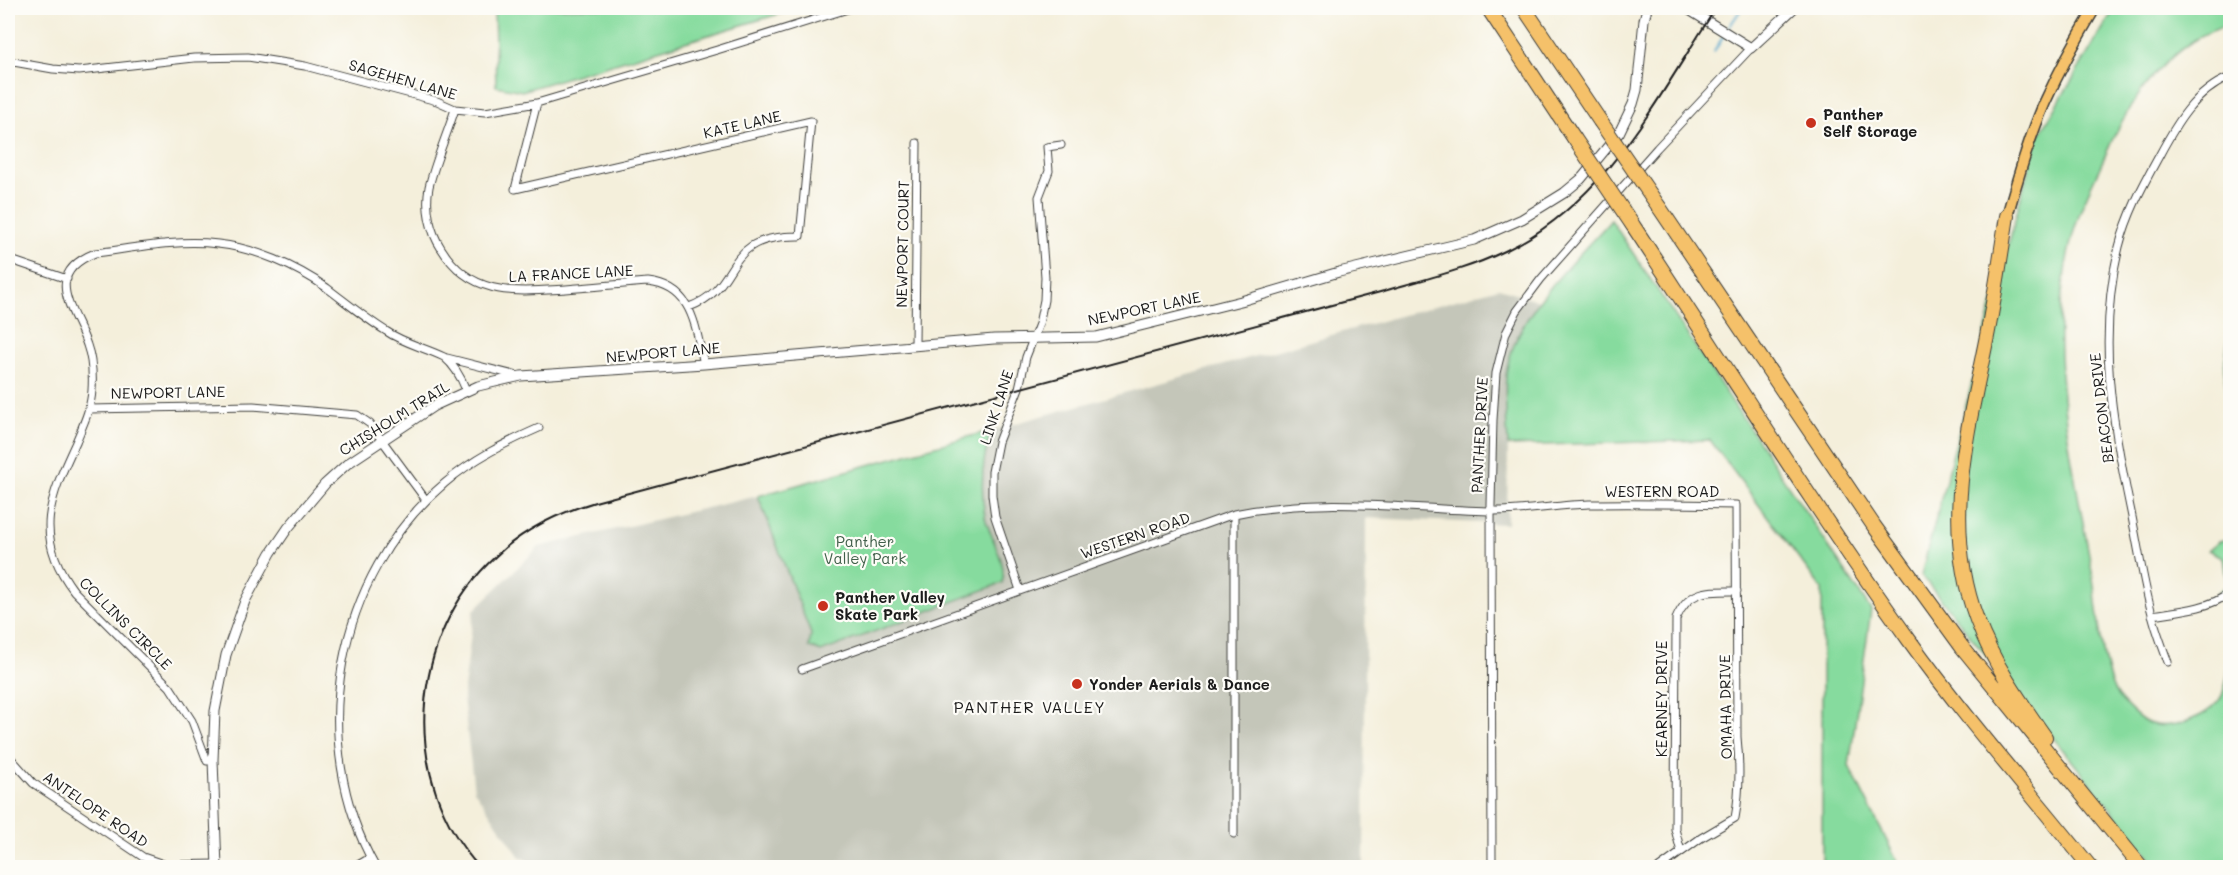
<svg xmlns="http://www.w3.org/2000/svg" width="2238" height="875" viewBox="0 0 2238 875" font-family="Mali,sans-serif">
  <rect width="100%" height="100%" fill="#fdfcf7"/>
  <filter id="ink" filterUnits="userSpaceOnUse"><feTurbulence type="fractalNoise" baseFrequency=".0167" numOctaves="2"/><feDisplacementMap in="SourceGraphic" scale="12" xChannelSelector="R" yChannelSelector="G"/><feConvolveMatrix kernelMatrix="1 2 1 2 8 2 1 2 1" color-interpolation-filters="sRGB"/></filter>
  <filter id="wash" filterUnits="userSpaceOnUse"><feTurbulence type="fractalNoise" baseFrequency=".008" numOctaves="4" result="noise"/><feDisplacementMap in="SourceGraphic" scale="24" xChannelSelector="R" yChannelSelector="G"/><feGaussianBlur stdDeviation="1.35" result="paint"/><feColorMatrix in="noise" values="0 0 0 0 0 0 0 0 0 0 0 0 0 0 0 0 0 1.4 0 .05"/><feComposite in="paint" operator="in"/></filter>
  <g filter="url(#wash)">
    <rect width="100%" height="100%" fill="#f4efdb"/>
    <path fill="#c4c6b9" d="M1499,288l40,13 -22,35 -11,39 2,71 -1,78 -141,-6 -2,349h-824l-20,-10 -46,-67 -11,-93 11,-87 65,-63 219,-51 53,139 -2,12 12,5 181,-69 3,-11 -19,-52 -3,-20 -1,-23 3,-22 7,-25z"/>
    <path fill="#86db9e" stroke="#517c5d" stroke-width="1.5" d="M494,8h305l-277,83 -26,-5z
      M2115,8h115v16c-9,4 -20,7 -29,12 -47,27 -76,74 -97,122 -9,21 -20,41 -27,63 -37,113 -6,231 14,345 6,30 10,111 28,132 6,7 19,20 27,24 21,10 61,-4 74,-23 6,-9 7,-24 10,-35v203h-72l-237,-292 115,-435z
      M1611,220l260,390 -22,156 51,101h-78v-278l-112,-149 -202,6c-1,-23 -4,-47 -2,-70 5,-58 68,-114 105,-156z
      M2228,341l2,1v77l-6,-52z
      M992,430c-10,28 -12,57 -7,87 4,18 24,49 17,66l-181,69 -12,-5 2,-13 -53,-138z
      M2230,539v95l-5,-25 -8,-16 10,-8 -4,-28 -15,-7 11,-9z"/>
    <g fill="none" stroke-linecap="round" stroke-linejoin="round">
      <path stroke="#53a9cf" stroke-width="2" d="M1727,30l15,-22
        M1714,52l10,-17"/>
    </g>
  </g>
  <g filter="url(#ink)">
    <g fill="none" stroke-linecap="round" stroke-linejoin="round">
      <defs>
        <path id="minor" d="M8,61l45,8 26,2 115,-13 54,-1 57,9 132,35 18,8 30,3 52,-9 180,-53 134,-42
          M537,103l-22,86 296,-68 -11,115c-83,-1 -54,50 -111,71
          M455,109c-8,26 -20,52 -26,78 -4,21 1,44 12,61 30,50 76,44 125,41 28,-2 55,-5 82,-7 46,5 47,46 56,82
          M8,259l59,20
          M915,345l2,-202
          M447,358l71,18
          M89,409l164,-3 104,9 13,9 56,76
          M1234,514v320
          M1020,590l-25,-73 -3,-22v-23l6,-30 21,-54 7,-31 13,-33 5,-24 1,-23 -6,-80 10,-26 -2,-24 14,-2
          M2152,615c27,-4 56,-6 78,-22
          M2168,662c-6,-16 -12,-32 -16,-48 -9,-33 -14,-68 -21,-102 -19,-90 -34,-173 -12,-265 8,-32 24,-62 40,-91 17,-32 36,-65 71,-79
          M802,669l432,-155c87,-18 168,-5 255,-3 33,1 67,-6 100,-7 49,-1 98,0 147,1l1,232c3,28 3,54 -2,81l-34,20 -42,30
          M8,755l25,28 110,74 23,8 51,-1
          M213,760l-6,1 -15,-40 -22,-34 -96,-96c-42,-55 -24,-93 2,-149 7,-17 15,-33 16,-52 1,-15 0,-31 -5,-45 -11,-34 -47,-70 8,-92 40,-5 82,-14 123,-9 37,4 78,22 109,44 20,15 38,30 59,43 17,12 40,17 58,26 11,9 17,20 22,33
          M1681,852l-6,-23 1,-210c13,-30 31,-28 61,-28
          M353,868l17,-10
          M376,868c-71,-126 -41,-292 69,-385 28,-24 60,-40 94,-55
          M1492,868l-1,-363 2,-85 3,-47 10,-40 11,-22 24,-32 116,-131 94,-100"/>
        <path id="tertiary" d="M1686,8l65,40 43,-40
          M217,868l-4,-108 2,-49 11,-56 19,-54 26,-48 17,-25 37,-44 22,-20 87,-58 44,-20 43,-10 183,-12 290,-25 102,-2 145,-36 98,-29 135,-32 48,-21 42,-26 17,-14 38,-46 14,-29 4,-14 7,-70 3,-12"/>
        <path id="primary" d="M2007,216c11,-38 22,-78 38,-114 15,-33 32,-64 50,-94"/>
        <path id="motorway" d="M1488,8l86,130
          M1524,8l76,113
          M1659,207l215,319 88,121 180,221
          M2007,216c-7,44 -13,87 -22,130 -19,93 -43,181 -8,274 16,43 42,80 68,117
          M1632,224c92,139 180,281 277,416 57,79 121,152 182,228"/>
      </defs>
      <use href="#minor" stroke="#3c3c39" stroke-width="9"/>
      <use href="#tertiary" stroke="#3c3c39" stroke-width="11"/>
      <use href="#primary" stroke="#3c3c39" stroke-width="13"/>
      <use href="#motorway" stroke="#3c3c39" stroke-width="16"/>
      <use href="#minor" stroke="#fff" stroke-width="7"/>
      <use href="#tertiary" stroke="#fff" stroke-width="9"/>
      <use href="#primary" stroke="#f5c16b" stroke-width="10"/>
      <use href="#motorway" stroke="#f5c16b" stroke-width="14"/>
      <path stroke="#1c1c1c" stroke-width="2" d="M480,868c-81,-89 -72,-232 16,-312 28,-27 62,-43 99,-54l789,-211c41,-12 82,-21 121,-40 102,-49 152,-153 211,-243"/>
      <defs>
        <path id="motorway-bridge" d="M1600,121l59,86
          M1574,138l58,86"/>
      </defs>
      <use href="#motorway-bridge" stroke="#3c3c39" stroke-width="16" stroke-linecap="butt"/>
      <use href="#motorway-bridge" stroke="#f5c16b" stroke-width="14"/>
    </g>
  </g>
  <g fill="#c8321e" stroke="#fdfcf7" stroke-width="2">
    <circle cx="1811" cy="123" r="6"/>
    <circle cx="823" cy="606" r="6"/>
    <circle cx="1077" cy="684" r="6"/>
  </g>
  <g text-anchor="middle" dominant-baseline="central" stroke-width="4.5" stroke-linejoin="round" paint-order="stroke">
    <g font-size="15" fill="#1c1c1c" stroke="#fdfcf7">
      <text transform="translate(403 79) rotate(16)">SAGEHEN LANE</text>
      <text transform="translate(742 124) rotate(-13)">KATE LANE</text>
      <text transform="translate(902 244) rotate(-89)">NEWPORT COURT</text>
      <text transform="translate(571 273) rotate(-3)">LA FRANCE LANE</text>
      <text transform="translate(1144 308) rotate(-12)">NEWPORT LANE</text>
      <text transform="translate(663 352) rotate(-5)">NEWPORT LANE</text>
      <text transform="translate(168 392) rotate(-1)">NEWPORT LANE</text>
      <text transform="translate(996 407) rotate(-72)">LINK LANE</text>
      <text transform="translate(2101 408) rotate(-97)">BEACON DRIVE</text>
      <text transform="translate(394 418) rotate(-32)">CHISHOLM TRAIL</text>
      <text transform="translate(1479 435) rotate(-87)">PANTHER DRIVE</text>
      <text x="1662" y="491">WESTERN ROAD</text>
      <text transform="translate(1135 535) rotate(-19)">WESTERN ROAD</text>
      <text transform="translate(126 623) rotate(45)">COLLINS CIRCLE</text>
      <text transform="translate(1661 699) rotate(-90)">KEARNEY DRIVE</text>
      <text transform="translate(1725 707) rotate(-91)">OMAHA DRIVE</text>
      <text transform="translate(96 809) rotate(34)">ANTELOPE ROAD</text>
    </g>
    <g font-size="15" font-weight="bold" fill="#1c1c1c" stroke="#fdfcf7" text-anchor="start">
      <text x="1823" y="114">Panther<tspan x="1823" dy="17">Self Storage</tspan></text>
      <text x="835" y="597">Panther Valley<tspan x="835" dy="17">Skate Park</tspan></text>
      <text x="1089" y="684">Yonder Aerials &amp; Dance</text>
    </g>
    <g font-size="15" fill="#415f4a" stroke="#fdfcf7">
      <text x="865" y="541">Panther<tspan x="865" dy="17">Valley Park</tspan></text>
    </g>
    <g font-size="16" letter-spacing="1.5" fill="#1c1c1c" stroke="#fdfcf7">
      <text x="1030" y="706">PANTHER VALLEY</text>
    </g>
  </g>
  <rect width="2238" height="875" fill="none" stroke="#fdfcf7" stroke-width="30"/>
</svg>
